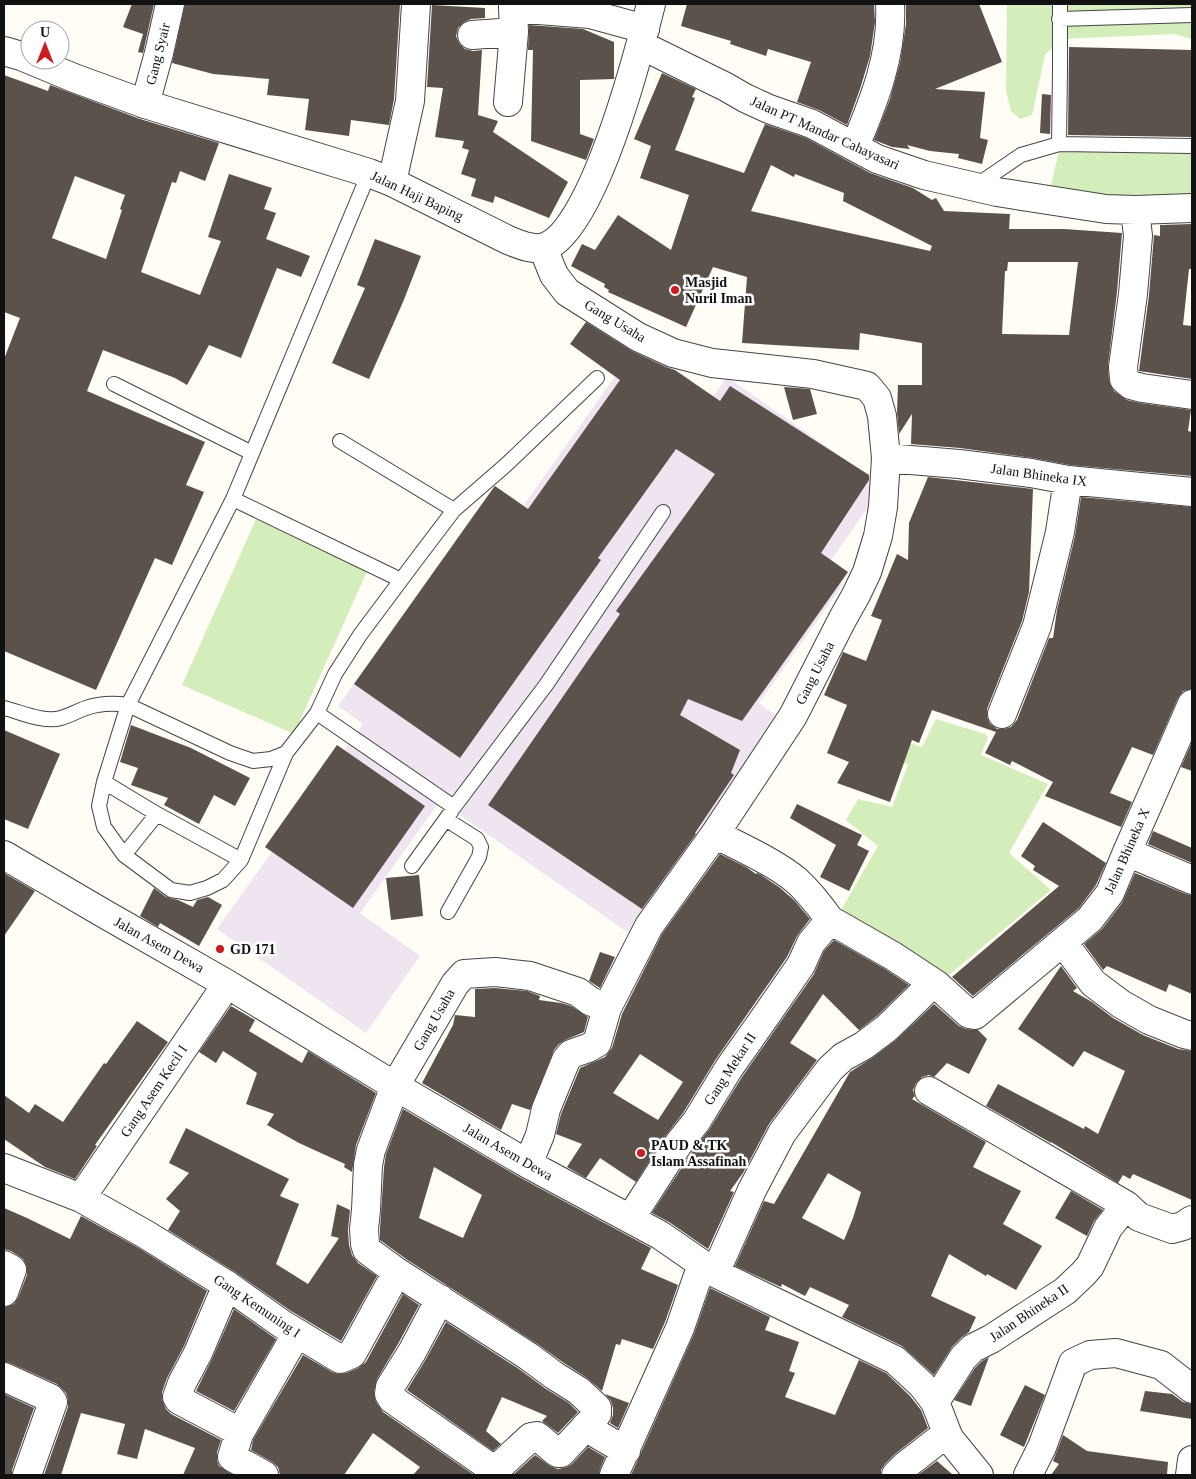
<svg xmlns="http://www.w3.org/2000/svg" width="1196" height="1479" viewBox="0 0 1196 1479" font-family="Georgia,serif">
  <rect width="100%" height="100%" fill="#fffdf5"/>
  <path fill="#efe5f0" d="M638,344l75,53 14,-20 156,109 -59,84 19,14 -84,119 26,19 -152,214 -193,-135 -80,112 60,43 -54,77 -149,-104 146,-205 -25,-18 137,-193 29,20z"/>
  <path fill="#d3eeba" d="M1007,4h185v35l-18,-5 -113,5 -16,16 -13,60 -12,4 -9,-8 -5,-20z
    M1060,146l132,6v68l-34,-18 -107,-16z
    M257,517l112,50 -75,167 -112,-49z
    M936,719l49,15 3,3 -7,18 67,29 -39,69 42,37 -107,89 -107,-62 41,-71 -32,-26 12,-21 34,8 16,-42 -28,-12 6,-17 36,11z"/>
  <path fill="#5b524c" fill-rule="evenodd" d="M132,4h22l-11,49 -5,-1 5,-18 -20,-7z
    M185,4h215l-6,95 -5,26 -38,-5 -2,16 -44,-6 4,-31 -42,-4 2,-16 -56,-5 -41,-11z
    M687,4h187l1,18 -5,34 -10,33 -13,36 -28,-15 -22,-8 14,-40 -43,-13 -2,7 -36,-12 1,-3 -50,-15z
    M906,4h73l23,58 -67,27 50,3 -5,46 8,2 -6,24 -24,-6 1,-4 -29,-3 -23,-6 3,4 -18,-2 -18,-7 16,-41 10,-36 6,-39z
    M432,5l53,3v10l-14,1 -7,3 -6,6 -2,8 3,7 6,6 8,2 9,-1 -4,65 20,6 -5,11 75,50 -19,36 -54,-22 -2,7 -22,-7 5,-17 -15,-5 8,-24 -7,-2 2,-7 -29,-4 8,-49 -16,-1z
    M529,25l54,4 31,13v37l-34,1v54l14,5 -8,21 -55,-19 2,-91h-5z
    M1069,47l123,3 -1,87 -123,-2z
    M662,73l34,16 -4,8 3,1 -20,52 69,23 21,-49 41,14 64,35 43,15 19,12 4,-2 8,13 66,3 -1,15h55l58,4 -5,59 -9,73 1,16 5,10 13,9 13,3 51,7 -3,21 4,1v44l-122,-11 -37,-7 -73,-10 -49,-4 1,-30 -13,20 -2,-22 1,-27h24v-42l-62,-10 -1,17 -117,-7 5,-66 -34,-10 -27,60 -78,-35 1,-2 -5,-3 1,-3 -34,-18 11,-22 13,6 23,-35 53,35 18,-55 -49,-17 11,-32 -17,-7zM771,165l23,12 1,-3 49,19 -1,8 89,45 -2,5 -179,-40zM1008,262h70l-9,73 -67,-1 3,-63h2z
    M4,75l44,16 2,-6 90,34 79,24 -14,38 -25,-10 -4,12 -4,-1 -31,90 59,23 21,-54 -13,-4 21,-63 43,14 -8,21 12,4 -10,26 44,17 -9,21 -24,-9 -36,90 -32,-13 -22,40 -12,-7 -72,-28 -16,41 118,51 -19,43 18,7 -32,73 -17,-7 -59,132 -92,-39v-292l16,-41 -16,-6zM75,176l50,19 -5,14 2,1 -16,49 -54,-21z
    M1042,94l9,1 -1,39 -10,-1z
    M1192,224v45h-3l-6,56 9,1v53l-53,-8 10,-76 5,-60 6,1v-11z
    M375,239l46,17 -18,46 -34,77 -37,-16 33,-75 -8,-3z
    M586,322l46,29 34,16 9,3 45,31 10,-15 139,89v5l-48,73 27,19 -106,149 -54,-22 -8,16 60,35 -9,23 3,2 -39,58 1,1 -54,75 -154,-104 132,-191 -4,-3 99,-137 -39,-25 -78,109 3,2 -141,198 -106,-74 140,-197 1,-1 33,23 92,-129 -50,-36z
    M784,387l26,2 7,25 -24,6z
    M928,477l105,12 -4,103 -7,29 -35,88v8l3,7 7,5h7l7,-2 6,-7 32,-82h4l4,-28 18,-74 6,-39 111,10v182l-9,2 -5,7 -25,57 -21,-8 -22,46 22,9 -11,25 -76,-31 8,-14 -41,-21 -2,4 -25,-12 11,-21 -64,-22 -13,33 -7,-3 -22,62 -53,-19 12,-21 -22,-9 20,-48 -23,-10 19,-43 23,9 16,-41 -11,-4 26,-62 11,6 1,-37z
    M131,725l60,23 59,30 -15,28 -21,-11 -15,29 -35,-19 4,-7 -37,-13 7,-17 -18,-6z
    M4,730l56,24 -32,75 -24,-10z
    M1192,742v29l-11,-4z
    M337,745l88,61 -72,102 -88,-61z
    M797,804l65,31 -5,10 12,6 -20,40 -29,-14 16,-32 -46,-27z
    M1043,822l63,41 -10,22 -17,23 -106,88 -21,-19 107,-91 -26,-16 2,-4 -14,-10z
    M1153,831l39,17v15l-44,-19z
    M720,854l26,13 10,7 1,-1 4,2 18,12 16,14 15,18 -13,17 -10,21 -71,102 -33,54 -17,22 -30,47 -36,-24 -14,20 -19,-11 15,-23 -26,-10 5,-20 19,-46 25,-11 7,-9 10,-34 40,-80zM640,1054l43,28 -25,38 -45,-27z
    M4,873l31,18 -31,45z
    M1135,873l51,21 6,1v99l-23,-10 -3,8 -59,-26 -4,4 -19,-26 18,-15 20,-26z
    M419,875l4,41 -32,4 -5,-42z
    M154,888l12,9 12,3 15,7 4,-7 11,-3 14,8 -23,41 -39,-23 -2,4 -18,-11z
    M834,940l51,29 24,16 -32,31 -18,14 -36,-36 -33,49 27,17 -48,64 -26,49 -13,18 4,1 -26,57 -39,-27 -17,-9 40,-61 17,-22 33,-53 72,-103 10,-23z
    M600,952l15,5 -15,31 -11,-7z
    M1061,966l16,22 -4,3 19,11 21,16 30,17 35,14 14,2v149l-59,-26 -3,5 -7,-4 -5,8 -67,-41v1l-65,-37 12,-22 86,45 1,-3 13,8 27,-63 -41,-20 -11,16 -55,-38z
    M495,988l32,3 13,5 -1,4 22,3 10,3 17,11 -4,15 -19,8 -6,4 -5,6 -24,60 -18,-6 -11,26 -79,-47 31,-58 2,-10 20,2v-28z
    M934,1004l25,22 7,3 12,1 9,9 -18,35 -22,-11 -13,14 -5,-2 -7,2 -6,6 -3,7 2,6 -3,3 74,43 -13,25 48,24 -18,33 39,22 -26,44 -29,-16 -1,2 -37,-22 -18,42 45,21 -7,15 -7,5 -10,10 -18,28 -32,-29 -60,-29 7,-12 -39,-18 -5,9 -23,-12 -1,3 -46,-21 29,-65 10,3 76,-132 22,-14 24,-18zM828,1173l33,19 -8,26 -9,22 -42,-22z
    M231,1006l24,14 -6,11 53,32 6,-12 68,42 -20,52 -4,27 -8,-5 1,-3 -46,-21 -32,-18 7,-11 -28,-10 11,-31 -34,-22 -7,12 -17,-11z
    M137,1021l31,21 -73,103 2,1 -22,33 -30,-12 -41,-28v-44l25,18 6,-9 28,18 41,-59 2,1z
    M403,1109l118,69 130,70 -10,21 37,16 -13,37 -12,27 -31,-10 -2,6 -4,-1 -14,47 -15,-13 -23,-15 -28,-20 -130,-84 -26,-19v-11l4,-62 2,-13zM434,1167l48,28 -19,43 -44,-20z
    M186,1128l103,51 -9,17 19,8 -23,60 32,20 31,-46 -8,-2 6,-32 13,6 -2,20 1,15 3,10 6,8 19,13 -36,65 -50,-30 -56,-39 -67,-42 12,-19 -14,-12 23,-26 -20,-10z
    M1071,1191l32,19 -9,11 -7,15 -32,-18z
    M4,1208l23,10 43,21 11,-23 56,31 70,44 -23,55 -17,32 -5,14v7l4,10 5,5 50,26 -4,12v8l2,6 14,9h-50l12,-27 -50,-19 -8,30 -20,-5 8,-30 -44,-11 -20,62h-17l24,-68v-7l-2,-7 -9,-9 -47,-21 -6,-1v-55l10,-3 4,-6 9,-23v-8l-4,-8 -4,-3 -8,-5 -7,-2z
    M710,1288l60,29 -5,13 34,12 -10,29 6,2 -10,24 50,18 24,-55 27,13 24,23 11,14 7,18 -33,26 -10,10 -4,6v5h-250l63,-141z
    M403,1294l16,11 -21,39 -21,35 -3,13 2,10 7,10 91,63h-61l7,-8 -47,-34 -29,42h-64l-2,-8 -6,-5 -21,-12 2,-10 50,-85 29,17 6,2 8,-1 12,-5 8,-6z
    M234,1309l42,30 -42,72 -38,-20 16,-32z
    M446,1322l73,47 27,20 23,14 9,9 -20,21 -16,-12 5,-5 -45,-19 -16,34 15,13 -8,7 -86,-61 19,-31z
    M989,1357l-18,49 -17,-6 21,-32 7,-7z
    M1025,1385l20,10 -21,52 -24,-12z
    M1145,1391l27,3 11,8 9,2v15l-52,-8z
    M4,1394l30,14 -22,62v5h-8z
    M605,1394l24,9 -11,25 -8,-5 3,-8v-7l-2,-7z
    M1063,1435l24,16 81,11 -1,13h-116l8,-11 -6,-3z
    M588,1447l17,10 -5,12 -1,6h-86l22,-20 15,11 8,3 9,-2 5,-3z
    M937,1461l16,14h-35z"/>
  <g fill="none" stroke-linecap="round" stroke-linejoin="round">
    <defs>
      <path id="service" d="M1059,19l133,-4
        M1059,144l1,-74v-65
        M369,173l-136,326 -105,206 102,48 23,8 18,-2 15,-6 31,-40 18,-39 25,-39 56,-75 38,-50 53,-46 90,-86
        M974,187l47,-32 38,-11 133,2
        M114,384l138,69
        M340,441l114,69
        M233,499l168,81
        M4,708c17,4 39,15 57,10 8,-2 16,-7 25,-10 14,-5 28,-5 42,-3l-24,77 -5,24 5,21 20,28 47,35 19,3 17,-5 16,-8 18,-20 -84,-46 -53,-32
        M317,713l137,94 92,-122 117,-173
        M447,820l30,19 4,8 -2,10 -31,55
        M124,855l33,-41
        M241,860l45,-107
        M412,866l39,-54"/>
      <path id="minor" d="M513,4v4l77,6 55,15
        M472,35l42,-3
        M641,45l85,42 19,11 24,11 43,15 65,35 47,16 73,17 109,17 29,1 57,-2
        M508,102l6,-70 -1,-24
        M145,104l14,-51 11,-49
        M855,146c19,-45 38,-92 35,-142
        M392,182l18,-81 6,-97
        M1135,210l3,26 -5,58 -10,73 1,12 7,6 11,3 50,7
        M886,458l73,6 72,9 37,7 124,12
        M1002,714l35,-88 23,-94 8,-52
        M715,834c25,13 61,29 82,47 13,12 23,25 33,39
        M1127,852l65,28
        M4,855l99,58 124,71 168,102 133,78 132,71 55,38 180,87 27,25 13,17 14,36 30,37
        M1063,942l30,41 28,21 28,16 35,14 8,2
        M929,1091l197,114
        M528,1164l12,-29 6,-26 20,-49 5,-6 17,-6 9,-5 10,-35
        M4,1168l77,30 64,36 82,51 55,39 58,35 12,-5 45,-82
        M81,1198l146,-214
        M630,1219l49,-76 17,-21 33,-54 36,-51 36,-52 10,-22 19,-23 63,36 44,29 32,29 6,1 115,-96 20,-26 17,-41 65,-148
        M4,1265l7,4 1,1 -8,22
        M715,1273l37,-83 30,-57 48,-64 13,-12 20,-11 24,-18 44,-43 3,-1
        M227,1285l-29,68 -16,30 -5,14 2,3 57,30 3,4 -7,23 32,18
        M440,1299l-28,53 -22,35 -1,7 3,5 102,71
        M4,1377l46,21 3,4 -26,73
        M935,1402l28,-44 10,-10 18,-9 74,-48 18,-17 7,-8 18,-38 18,-23 13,12 33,12 11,-3 9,-6
        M585,1427l41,24
        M239,1434l58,-101
        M490,1475l41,-38 6,-1 18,15 3,2h3l32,-34 4,-5v-6l-18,-17 -24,-15 -27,-20 -131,-84 -30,-22 -2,-6 -1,-15 2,-19 2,-45 3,-15 24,-64 60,-102 9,-10 31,-2 35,4 48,16 12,9 17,7 42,-82 66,-92 78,-118 49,-96 14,-25 11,-23 11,-36 5,-29 3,-49 -4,-42 -5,-18 -10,-12 -54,-12 -101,-11 -39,-10 -35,-16 -71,-45 -13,-17 -11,-27
        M614,1475l66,-147 22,-64
        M896,1475l10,-10 40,-31
        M1028,1475l14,-28 31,-84 17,-8 26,-2 45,12 31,24
        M1190,1475l2,-15"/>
      <path id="tertiary" d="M4,51l17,5 53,22 71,26 224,69 23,9 116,58c10,4 25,11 37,7 48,-16 94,-195 106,-243"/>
    </defs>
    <use href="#service" stroke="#444" stroke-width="16"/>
    <use href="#minor" stroke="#444" stroke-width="30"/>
    <use href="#tertiary" stroke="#444" stroke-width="30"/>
    <use href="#service" stroke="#fff" stroke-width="14"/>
    <use href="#minor" stroke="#fff" stroke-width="28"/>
    <use href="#tertiary" stroke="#fff" stroke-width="28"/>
  </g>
  <g fill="#cf1b1d" stroke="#fff" stroke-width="2">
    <circle cx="675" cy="290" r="5"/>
    <circle cx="220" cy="949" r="5"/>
    <circle cx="641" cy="1153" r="5"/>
  </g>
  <g text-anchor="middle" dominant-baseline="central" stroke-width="5" stroke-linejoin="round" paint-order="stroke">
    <g font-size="14" fill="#111" stroke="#fff">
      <text transform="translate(158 54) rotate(-76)">Gang Syair</text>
      <text transform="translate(825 133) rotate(24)">Jalan PT Mandar Cahayasari</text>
      <text transform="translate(417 196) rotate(25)">Jalan Haji Baping</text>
      <text transform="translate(615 321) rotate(31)">Gang Usaha</text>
      <text transform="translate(1039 475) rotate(8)">Jalan Bhineka IX</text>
      <text transform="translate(815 673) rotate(-63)">Gang Usaha</text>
      <text transform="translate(1127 851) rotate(-66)">Jalan Bhineka X</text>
      <text transform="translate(159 945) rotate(29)">Jalan Asem Dewa</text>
      <text transform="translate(434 1020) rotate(-60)">Gang Usaha</text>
      <text transform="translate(730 1069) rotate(-57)">Gang Mekar II</text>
      <text transform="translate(154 1091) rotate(-56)">Gang Asem Kecil I</text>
      <text transform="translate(508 1152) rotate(30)">Jalan Asem Dewa</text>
      <text transform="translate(257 1306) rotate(34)">Gang Kemuning I</text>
      <text transform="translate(1029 1313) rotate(-34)">Jalan Bhineka II</text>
    </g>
    <g font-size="14" font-weight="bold" fill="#111" stroke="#fff" text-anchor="start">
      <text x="685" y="282">Masjid<tspan x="685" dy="16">Nuril Iman</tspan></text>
      <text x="230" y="949">GD 171</text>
      <text x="651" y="1145">PAUD &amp; TK<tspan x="651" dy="16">Islam Assafinah</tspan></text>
    </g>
  </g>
  <rect width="1196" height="1479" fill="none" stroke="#111111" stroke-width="10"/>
  <g transform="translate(45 45)"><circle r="24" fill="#ffffff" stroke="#a0a0a0"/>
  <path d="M0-4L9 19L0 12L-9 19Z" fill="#cf1b1d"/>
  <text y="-8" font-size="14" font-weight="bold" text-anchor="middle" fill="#111111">U</text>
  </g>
</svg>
